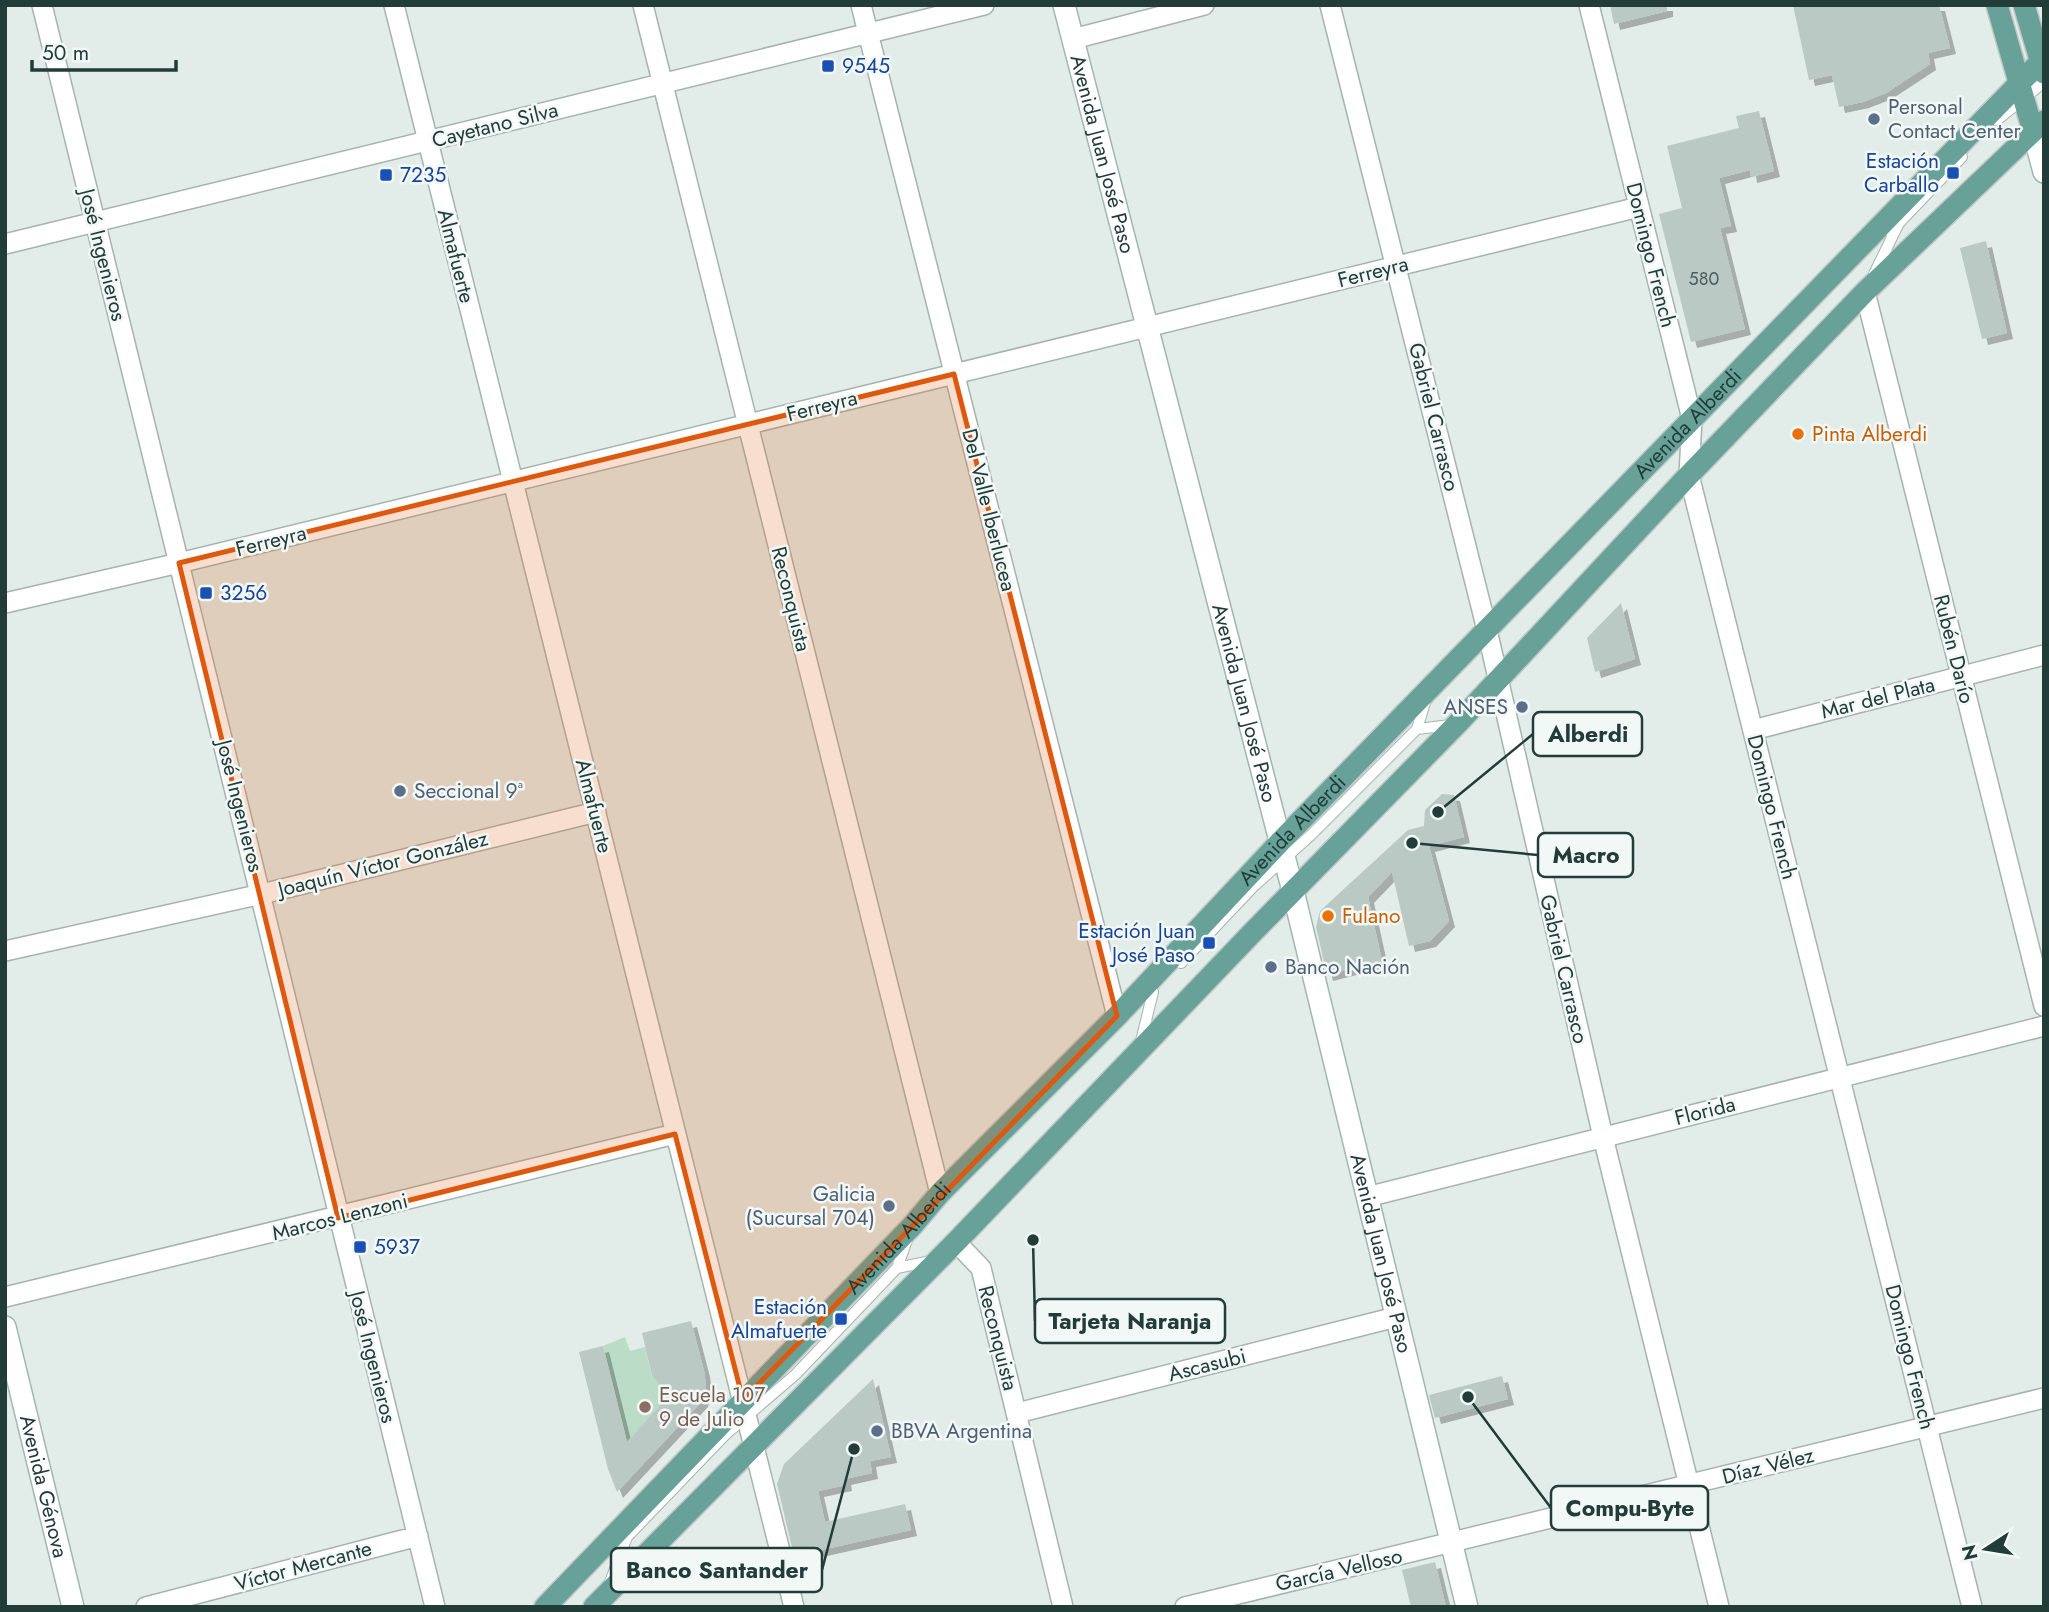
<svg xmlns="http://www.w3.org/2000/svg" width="2049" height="1612" viewBox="0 0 2049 1612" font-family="Jost,sans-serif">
  <defs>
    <filter id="shadow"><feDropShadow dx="6" dy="6" stdDeviation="0" flood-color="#0004"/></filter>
  </defs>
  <rect width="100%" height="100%" fill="#e2ece8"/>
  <path fill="#bbddc7" d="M625,1337l5,14 15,-4 7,30 9,-2 5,26 -39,41 -24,-96z"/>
  <path fill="#bac9c4" filter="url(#shadow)" d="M1610,5h57v6l-53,13z
    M1793,5h146l11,43 -22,5 2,11 -44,29 -23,9 -24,5 -7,-32 -23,5z
    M1759,111l15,60 -23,6 -1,-7 -31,8 12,48 -11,2 25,101 -54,13 -32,-128 23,-6 -15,-62 72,-18 -3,-12z
    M1986,241l21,92 -25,6 -22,-91z
    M1621,603l14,56 -40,13 -8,-34z
    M1442,794l12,1 10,42 -35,9 20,75 -19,20 -21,5 -17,-74 -24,25 14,64 -55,14 -11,-48 4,-16 88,-81 16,-4 1,-16z
    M691,1321l13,50 2,15 -4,15 -85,91 -9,-23 -29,-117 24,-6 24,96 38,-42 -3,-14 -10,-10 -10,-43z
    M1502,1376l6,23 -73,19 -6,-23z
    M873,1379l18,78 -21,4 2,12 -27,6 1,6 -28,6 7,31 80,-18 6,26 -117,26 -17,-72 7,-20z
    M1435,1562l11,45h-35l-9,-37z"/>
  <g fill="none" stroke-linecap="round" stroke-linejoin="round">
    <defs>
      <path id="lane" d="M1997,120l47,-38
        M1888,230l12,-8 62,-65
        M1874,274l24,-49
        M1417,729l34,-4
        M1181,963l72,-76 57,-51 107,-107 9,-30
        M1141,1041l12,-49
        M897,1268l34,-7
        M615,1545l12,-8 98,-102 70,-60 102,-107 10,-28
        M610,1582l17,-45"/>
      <path id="street" d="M42,5c131,534 262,1068 393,1602
        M394,5l400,1602
        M643,5l297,1188
        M861,5l256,1011
        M1330,5l157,625 116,507 116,470
        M1589,5l103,414 -3,56 283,1132
        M1073,39l131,-34
        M5,244l979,-239
        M1865,292l179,714
        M5,603l174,-40 1460,-356
        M1753,730l291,-75
        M5,951l257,-57 334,-82
        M1367,1197l677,-171
        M956,1242l25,26 82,339
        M5,1297l670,-163
        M1017,1413l379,-96
        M146,1607l272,-71
        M1185,1607l859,-209"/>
      <g id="secondary">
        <path id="s1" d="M1064,5l229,886 174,716"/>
        <path d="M2033,131l11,41"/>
        <path id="s2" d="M5,1327l68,280"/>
      </g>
      <g id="primary">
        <path d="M1997,5l36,126"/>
        <path d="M2024,5l20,68"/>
        <path id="s3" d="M545,1607l367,-381 28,-33 177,-177 163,-174 764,-784"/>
        <path d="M594,1607l362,-365 296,-309 205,-209 232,-249 176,-183 179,-171"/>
      </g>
    </defs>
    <use href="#lane" stroke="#a5b4b0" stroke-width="12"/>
    <use href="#street" stroke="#a5b4b0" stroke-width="22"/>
    <use href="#secondary" stroke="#a0b7b1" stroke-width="24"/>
    <use href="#primary" stroke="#c1c8c7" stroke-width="24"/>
    <use href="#lane" stroke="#fff" stroke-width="10"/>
    <use href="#street" stroke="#fff" stroke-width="19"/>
    <use href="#secondary" stroke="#fff" stroke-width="21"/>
    <use href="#primary" stroke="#67a197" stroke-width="21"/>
  </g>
  <path fill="#de580e" fill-opacity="0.2" stroke="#de580e" stroke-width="5" stroke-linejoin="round" d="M954,374l163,642 -374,384 -68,-266 -337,84 -159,-655z"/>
  <g fill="#1a4fb4" stroke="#f2f8f6" stroke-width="2.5">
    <rect x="821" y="59" width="14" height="14" rx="3.5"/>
    <rect x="1946" y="166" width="14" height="14" rx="3.5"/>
    <rect x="379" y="168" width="14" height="14" rx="3.5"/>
    <rect x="199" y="586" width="14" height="14" rx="3.5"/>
    <rect x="1202" y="936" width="14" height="14" rx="3.5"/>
    <rect x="353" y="1240" width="14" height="14" rx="3.5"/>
    <rect x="834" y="1312" width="14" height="14" rx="3.5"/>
  </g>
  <g fill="#5c6f8a" stroke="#f2f8f6" stroke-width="2.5">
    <circle cx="1874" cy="119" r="7"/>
    <circle cx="1522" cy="707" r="7"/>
    <circle cx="400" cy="791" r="7"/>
    <circle cx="1271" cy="967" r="7"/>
    <circle cx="889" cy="1206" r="7"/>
    <circle cx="877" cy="1431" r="7"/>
  </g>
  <g fill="#e8710a" stroke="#f2f8f6" stroke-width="2.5">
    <circle cx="1798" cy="434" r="7"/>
    <circle cx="1328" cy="916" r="7"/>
  </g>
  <circle fill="#8d6e63" stroke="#f2f8f6" stroke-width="2.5" cx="645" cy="1407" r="7"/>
  <g text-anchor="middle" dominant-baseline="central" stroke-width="5" stroke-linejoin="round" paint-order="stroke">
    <g font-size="18" fill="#485f5b">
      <text x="1704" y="279">580</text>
    </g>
    <g font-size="21" fill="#164399" stroke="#f2f8f6" text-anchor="start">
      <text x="842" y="66">9545</text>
      <text x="1939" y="161" text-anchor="end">Estación<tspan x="1939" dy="24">Carballo</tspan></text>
      <text x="400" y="175">7235</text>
      <text x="220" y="593">3256</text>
      <text x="1195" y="931" text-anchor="end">Estación Juan<tspan x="1195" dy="24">José Paso</tspan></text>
      <text x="374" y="1247">5937</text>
      <text x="827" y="1307" text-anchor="end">Estación<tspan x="827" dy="24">Almafuerte</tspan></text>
    </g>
    <g font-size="21" fill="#4e5e75" stroke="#f2f8f6" text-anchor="start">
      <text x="1888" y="107">Personal<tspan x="1888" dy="24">Contact Center</tspan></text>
      <text x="1508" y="707" text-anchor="end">ANSES</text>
      <text x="414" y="791">Seccional 9ª</text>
      <text x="1285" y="967">Banco Nación</text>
      <text x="875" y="1194" text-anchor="end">Galicia<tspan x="875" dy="24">(Sucursal 704)</tspan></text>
      <text x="891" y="1431">BBVA Argentina</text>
    </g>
    <g font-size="21" fill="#223c38" stroke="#f2f8f6">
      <text transform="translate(495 125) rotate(-14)">Cayetano Silva</text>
      <text stroke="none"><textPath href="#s1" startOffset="154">Avenida Juan José Paso</textPath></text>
      <text transform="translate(103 255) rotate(76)">José Ingenieros</text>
      <text transform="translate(1651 255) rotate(76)">Domingo French</text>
      <text transform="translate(456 256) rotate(76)">Almafuerte</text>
      <text transform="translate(1373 272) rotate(-14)">Ferreyra</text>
      <text transform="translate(822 406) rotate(-14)">Ferreyra</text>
      <text transform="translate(1434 417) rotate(76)">Gabriel Carrasco</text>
      <text stroke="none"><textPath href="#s3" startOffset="1645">Avenida Alberdi</textPath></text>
      <text transform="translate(989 510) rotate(76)">Del Valle Iberlucea</text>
      <text transform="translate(271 541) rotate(-14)">Ferreyra</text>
      <text transform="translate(791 599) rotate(76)">Reconquista</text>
      <text transform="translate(1954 649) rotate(76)">Rubén Darío</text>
      <text transform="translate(1878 698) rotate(-14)">Mar del Plata</text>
      <text stroke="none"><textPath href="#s1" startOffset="721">Avenida Juan José Paso</textPath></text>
      <text transform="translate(240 806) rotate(76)">José Ingenieros</text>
      <text transform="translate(594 806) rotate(76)">Almafuerte</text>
      <text transform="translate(1772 807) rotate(76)">Domingo French</text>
      <text stroke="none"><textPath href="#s3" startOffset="1078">Avenida Alberdi</textPath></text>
      <text transform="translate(383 864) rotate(-14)">Joaquín Víctor González</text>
      <text transform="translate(1564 969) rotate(77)">Gabriel Carrasco</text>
      <text transform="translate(1705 1111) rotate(-14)">Florida</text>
      <text transform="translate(340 1217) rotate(-14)">Marcos Lenzoni</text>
      <text stroke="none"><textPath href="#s3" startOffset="511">Avenida Alberdi</textPath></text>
      <text stroke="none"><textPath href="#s1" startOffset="1288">Avenida Juan José Paso</textPath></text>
      <text transform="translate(998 1338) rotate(76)">Reconquista</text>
      <text transform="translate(373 1357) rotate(76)">José Ingenieros</text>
      <text transform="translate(1910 1357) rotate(76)">Domingo French</text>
      <text transform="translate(1207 1365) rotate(-14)">Ascasubi</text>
      <text transform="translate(1768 1466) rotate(-14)">Díaz Vélez</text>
      <text stroke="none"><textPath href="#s2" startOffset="164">Avenida Génova</textPath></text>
      <text transform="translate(303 1566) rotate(-15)">Víctor Mercante</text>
      <text transform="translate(1339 1570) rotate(-13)">García Velloso</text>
    </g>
    <g font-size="21" fill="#c56008" stroke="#f2f8f6" text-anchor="start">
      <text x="1812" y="434">Pinta Alberdi</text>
      <text x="1342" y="916">Fulano</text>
    </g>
    <g font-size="21" fill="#785e54" stroke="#f2f8f6" text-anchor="start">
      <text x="659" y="1395">Escuela 107<tspan x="659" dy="24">9 de Julio</tspan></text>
    </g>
  </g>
  <path fill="none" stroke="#223c38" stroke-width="2.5" d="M1438 812L1533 734M1412 843L1538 855M1033 1240L1035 1321M1468 1397L1551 1508M854 1449L822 1570"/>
  <g fill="#223c38" stroke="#f2f8f6" stroke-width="2.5">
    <circle cx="1438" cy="812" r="7"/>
    <circle cx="1412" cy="843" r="7"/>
    <circle cx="1033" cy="1240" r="7"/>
    <circle cx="1468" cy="1397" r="7"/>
    <circle cx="854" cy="1449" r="7"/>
  </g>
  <g fill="#f2f8f6" stroke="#223c38" stroke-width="2.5">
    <rect x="1533" y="712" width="109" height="44" rx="7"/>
    <rect x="1538" y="833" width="95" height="44" rx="7"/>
    <rect x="1035" y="1299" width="190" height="44" rx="7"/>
    <rect x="1551" y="1486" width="157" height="44" rx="7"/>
    <rect x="611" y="1548" width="211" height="44" rx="7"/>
  </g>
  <g font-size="23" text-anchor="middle" font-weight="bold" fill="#223c38">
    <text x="1588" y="742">Alberdi</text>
    <text x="1586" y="863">Macro</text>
    <text x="1130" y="1329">Tarjeta Naranja</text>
    <text x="1630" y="1516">Compu-Byte</text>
    <text x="717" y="1578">Banco Santander</text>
  </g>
  <rect width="2049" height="1612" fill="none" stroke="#223c38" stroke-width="14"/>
  <g transform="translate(1986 1549) rotate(258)" stroke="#f2f8f6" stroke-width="5" paint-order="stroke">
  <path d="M0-5L12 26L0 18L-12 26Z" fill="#223c38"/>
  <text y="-10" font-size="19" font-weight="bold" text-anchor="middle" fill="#223c38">N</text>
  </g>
  <path d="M32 60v10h144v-10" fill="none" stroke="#223c38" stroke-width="3.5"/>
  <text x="42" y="60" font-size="21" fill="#223c38" stroke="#f2f8f6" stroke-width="5" paint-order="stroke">50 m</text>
</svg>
